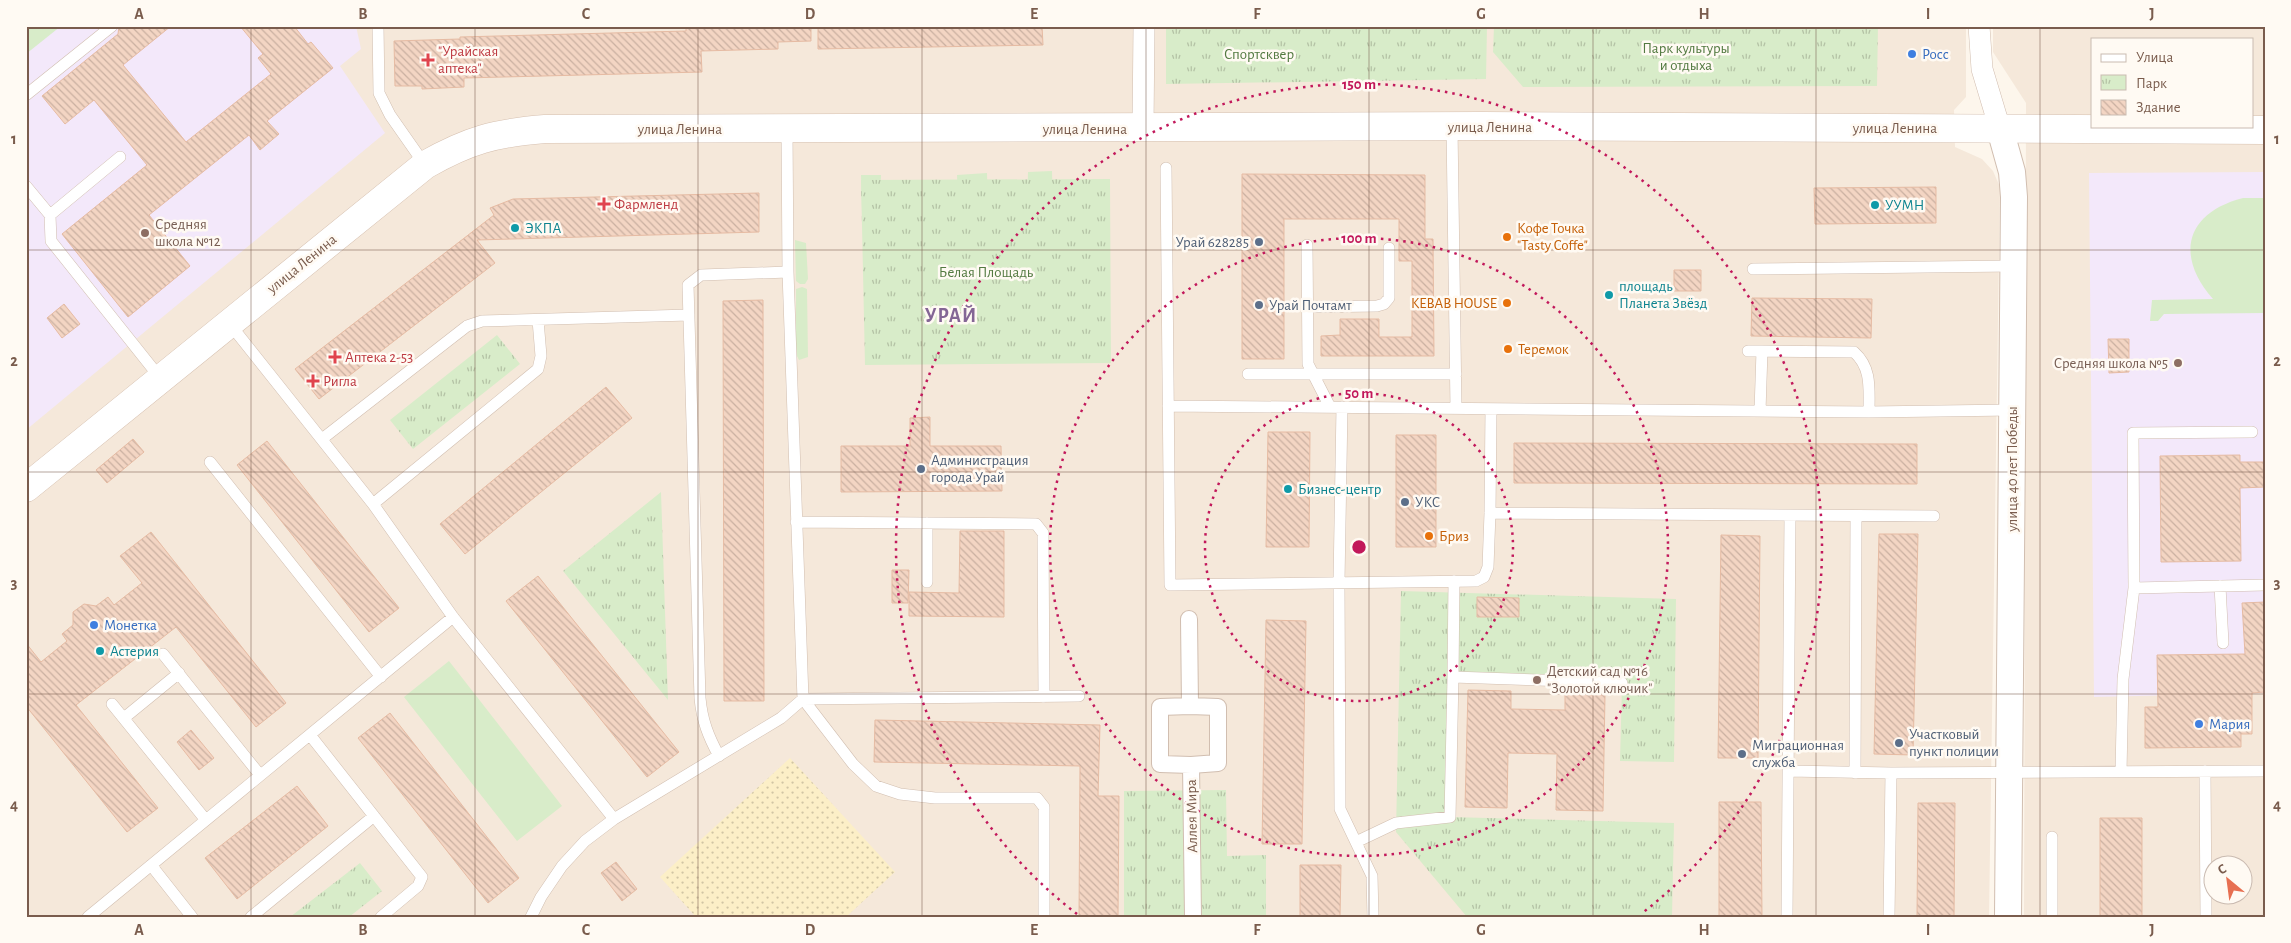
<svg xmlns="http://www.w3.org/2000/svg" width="2291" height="943" viewBox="0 0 2291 943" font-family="'Alegreya Sans',sans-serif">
  <defs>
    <pattern id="sand-dots" width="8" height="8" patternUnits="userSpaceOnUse" patternTransform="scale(1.25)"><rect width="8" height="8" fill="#fcefc7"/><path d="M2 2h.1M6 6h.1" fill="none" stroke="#d1c5a4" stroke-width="1.8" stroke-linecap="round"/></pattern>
    <pattern id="park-tufts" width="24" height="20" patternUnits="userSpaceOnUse" patternTransform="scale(1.25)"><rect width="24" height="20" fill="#d8ecc9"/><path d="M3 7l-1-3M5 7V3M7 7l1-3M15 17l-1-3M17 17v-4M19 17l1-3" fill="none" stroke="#b4c2a5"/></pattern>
    <pattern id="building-back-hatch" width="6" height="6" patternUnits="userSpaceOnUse" patternTransform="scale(1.25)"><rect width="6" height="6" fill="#f3d5c3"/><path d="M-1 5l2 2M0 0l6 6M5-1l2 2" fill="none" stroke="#cab0a1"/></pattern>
  </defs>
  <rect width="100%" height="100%" fill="#fdf6ec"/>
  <path fill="#f5e8da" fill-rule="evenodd" d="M26,26h1940v71l-12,13 1,37 27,12 11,12 7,16 -11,730h-1963z
    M1993,26h272v891h-241l2,-814 -33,-51zM2092,39h160v87h-160zM2214,866h30v30h-30z"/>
  <path fill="#f3e8fa" d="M26,26h330l5,23 -21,17 45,67 -359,297z
    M2265,172v521l-171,4 -5,-524z"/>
  <path fill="#d8ecc9" d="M26,26h35l-35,28z
    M1052,171l1,41 -26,1 1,-41z
    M987,173l1,40 -30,-12 -1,-26z
    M861,175h20l-1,29 -18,8z
    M2243,198h22v115l-101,1 -6,7h-8l2,-21 61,-1c-38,-43 -28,-86 30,-101z
    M795,240l11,3 2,36 -3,5h-5l-4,-3z
    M802,287l5,2 1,68 -9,3 -3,-6v-65z
    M449,661l113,145 -45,35 -113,-144z"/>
  <path fill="url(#sand-dots)" d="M790,758l105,114 -49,45h-150l-36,-40z"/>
  <path fill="url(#park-tufts)" d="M1166,26h321l-1,53 -320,5z
    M1494,26h384l-1,60 -354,1 -30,-35z
    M1110,179l1,184 -246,2 -4,-185z
    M497,335l23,29 -107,85 -23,-29z
    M661,492l7,208 -105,-129z
    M1401,591l275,8 -2,163 -54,-1 2,-77 -169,-7 -3,140 224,6 -2,94h-205l-71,-85z
    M1226,790l1,66 39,-1v62h-142v-126z
    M360,863l22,28 -33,26h-59z"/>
  <path fill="url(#building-back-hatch)" stroke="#e6bba3" d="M119,26h52l-48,39 63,77 85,-68 -13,-16 5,-4 -23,-28h54l14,18 3,-2 22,26 -66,53 12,13 -19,16 -11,-15 -100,80 41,51 -62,51 -66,-83 85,-69 -53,-65 -29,24 -23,-28 76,-62z
    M686,26h125v15l-33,1v7l-77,2 1,21 -238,6v9l-42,2v-3h-27l-1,-45 66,-2v-2l226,-6z
    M818,26h224l1,19 -225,4z
    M1242,174l183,1v64h8l1,117h-113v-20l19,-1v-16h39v18h33v-76h-13v-42h-115v140h-42z
    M1936,187v36l-121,1 -1,-36z
    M759,193v39l-282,8 18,23 -176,136 -24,-30 199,-154 -4,-7 23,-9z
    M1674,270h27v21h-27z
    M1752,298l120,1 -1,39 -120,-2z
    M763,300l1,401h-40l-1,-400z
    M64,304l16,20 -18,14 -15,-20z
    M2108,339h21v33l-20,1z
    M606,387l26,31 -167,136 -25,-30z
    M930,417v29h71l1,45 -161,1v-46h69v-28z
    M1268,432h42l-1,115h-43z
    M1396,435h40v112h-40z
    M133,439l11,13 -37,31 -11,-13z
    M267,441l132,167 -30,24 -132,-167z
    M1514,443l403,1v40l-403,-1z
    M2240,455v7h25v25l-25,1 1,73 -80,1 -1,-106z
    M960,531h44v86l-95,-1v-24l50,1z
    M151,532l135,171 -30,24 -80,-100 -100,78 82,103 -31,24 -101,-126v-63l15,19 26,-21 -5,-7 11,-9v-13l11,-8 12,2 12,-9 6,8 28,-22 -22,-27z
    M1879,534h39l-5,221 -39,-1z
    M1721,535l39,1 -2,222h-40z
    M892,570h17l-1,33h-16z
    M538,576l141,176 -32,25 -141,-176z
    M1477,597l42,1v19h-42z
    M2265,602v90l-13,1v41h-11v13l-96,1v-41h13l-1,-52 88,-1 -3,-51z
    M1266,620l40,1 -4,223h-40z
    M1468,690l43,1v18l54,1v-16l40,1 -2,116 -47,-1 1,-56 -49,-1 -1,55 -42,-1z
    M390,713l129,165 -31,25 -130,-165z
    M875,720l225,5 -2,71h21l-1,121h-39l1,-151 -206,-4z
    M191,730l23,28 -15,12 -22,-28z
    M297,786l31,40 -91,73 -32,-41z
    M1719,802h42l1,115h-43z
    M1918,803h37l-1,114h-37z
    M2100,818h42v99h-42z
    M616,862l21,27 -15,12 -21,-28z
    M1300,865h41l-1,52h-40z"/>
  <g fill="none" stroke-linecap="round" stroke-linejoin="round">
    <defs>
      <path id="service" d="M378,26l1,67 11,22 35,50
        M26,95l86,-69
        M1452,127l4,281
        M787,129l1,143 15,427 50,65 23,22 24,8 35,4h102l7,9v110
        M120,157l-70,58 1,26 110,138
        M1166,168l4,417 306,-4 8,-4 4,-10 2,-54 1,-104
        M26,186l24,29
        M1307,245l1,119 22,43
        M1753,269l260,-3
        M1307,307l70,-1 7,-2 5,-6v-50
        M229,323l144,181 80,113 161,202
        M1748,351h14
        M1248,374h208
        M1168,406l701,6 143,-2
        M1342,407l-3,175 1,227 32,67 1,41
        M1760,411l2,-60 92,1c18,16 15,37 15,60
        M322,439l145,-113 15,-5 207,-6
        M210,462l171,215
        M373,504l165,-135 3,-13 -3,-36
        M1490,513l444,3
        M796,522l240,2 7,9 1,164
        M927,582v-59
        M2220,586l3,57
        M2134,588l131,-3
        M163,654l97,121
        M1453,677l1,-96
        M112,704l93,115
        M124,718l55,-45
        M310,735l112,142 -4,9 -37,31
        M719,756c-11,-20 -17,-36 -19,-58l-12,-413 13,-10 87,-3
        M1789,771l102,2 374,-2
        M2205,771l1,146
        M2121,772l2,-93 11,-91 -1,-155 119,-1
        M1855,773l1,-257
        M2052,837v80
        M1356,842l40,-19 54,-6 3,-140 169,6
        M151,865l41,52
        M88,917l365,-300
        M251,917l123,-101
        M531,917l10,-20 21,-31 23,-25 29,-22 167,-101 22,-19 276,-3
        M1787,917l3,-401
        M1889,917l2,-144"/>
      <path id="pedestrian" d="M1189,619l1,87 28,1v56l-27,2 2,152
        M1190,706l-30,1v57l31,1"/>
      <path id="minor" d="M1979,26l3,43 18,60
        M1143,128l1,-102"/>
      <path id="tertiary" d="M2000,129l12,43 2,25 -6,720"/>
      <path id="secondary" d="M26,488l399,-323c44,-25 70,-32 120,-36l937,-3 783,4"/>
    </defs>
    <use href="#service" stroke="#d1beb0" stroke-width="12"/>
    <use href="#pedestrian" stroke="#d1beb0" stroke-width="18"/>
    <use href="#minor" stroke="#d1beb0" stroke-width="22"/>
    <use href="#tertiary" stroke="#d1beb0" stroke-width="28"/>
    <use href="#secondary" stroke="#d6c0b0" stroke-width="29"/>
    <use href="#service" stroke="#fff" stroke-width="11"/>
    <use href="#pedestrian" stroke="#fff" stroke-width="16"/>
    <use href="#minor" stroke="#fff" stroke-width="21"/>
    <use href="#tertiary" stroke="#fff" stroke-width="26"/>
    <use href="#secondary" stroke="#fff" stroke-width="28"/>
  </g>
  <path fill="none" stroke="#7a5c4d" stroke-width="1" stroke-opacity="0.55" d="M251,26v891M475,26v891M698,26v891M922,26v891M1146,26v891M1369,26v891M1593,26v891M1816,26v891M2040,26v891M26,250h2239M26,472h2239M26,694h2239"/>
  <g fill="none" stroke="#c2185b" stroke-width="2.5" stroke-dasharray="2.5 5">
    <circle cx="1359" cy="547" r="154"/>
    <circle cx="1359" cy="547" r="309"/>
    <path d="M1077 914A463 463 0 1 1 1641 914"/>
  </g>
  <g fill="#3f7fe0" stroke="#fffaf3" stroke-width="2">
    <circle cx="1912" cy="54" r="5"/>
    <circle cx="94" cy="625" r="5"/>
    <circle cx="2199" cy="724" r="5"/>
  </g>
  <g fill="#e0444e" stroke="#fffaf3" stroke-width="2">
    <path d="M425.5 52.5h5v5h5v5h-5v5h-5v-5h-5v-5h5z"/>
    <path d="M601.5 196.5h5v5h5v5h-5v5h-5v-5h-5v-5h5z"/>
    <path d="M332.5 349.5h5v5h5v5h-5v5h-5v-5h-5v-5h5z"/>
    <path d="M310.5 373.5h5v5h5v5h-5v5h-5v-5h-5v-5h5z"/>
  </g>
  <g fill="#0f9aa8" stroke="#fffaf3" stroke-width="2">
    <circle cx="1875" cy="205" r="5"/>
    <circle cx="515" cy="228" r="5"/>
    <circle cx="1609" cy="295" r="5"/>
    <circle cx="1288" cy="489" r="5"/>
    <circle cx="100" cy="651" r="5"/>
  </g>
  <g fill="#8d6e63" stroke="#fffaf3" stroke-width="2">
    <circle cx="145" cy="233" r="5"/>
    <circle cx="2178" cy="363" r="5"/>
    <circle cx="1537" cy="680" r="5"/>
  </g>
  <g fill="#e8710a" stroke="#fffaf3" stroke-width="2">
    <circle cx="1507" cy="237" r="5"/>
    <circle cx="1507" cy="303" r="5"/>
    <circle cx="1508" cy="349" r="5"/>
    <circle cx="1429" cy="536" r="5"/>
  </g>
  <g fill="#5c6f8a" stroke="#fffaf3" stroke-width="2">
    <circle cx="1259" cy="242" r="5"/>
    <circle cx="1259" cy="305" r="5"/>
    <circle cx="921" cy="469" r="5"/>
    <circle cx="1405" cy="502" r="5"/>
    <circle cx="1899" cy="743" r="5"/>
    <circle cx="1742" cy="754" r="5"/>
  </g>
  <g text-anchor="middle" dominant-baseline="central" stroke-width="5" stroke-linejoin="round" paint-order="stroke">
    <g font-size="15" fill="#537a41" stroke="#fffaf3">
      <text x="1686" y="48">Парк культуры<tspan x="1686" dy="17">и отдыха</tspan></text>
      <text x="1259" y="54">Спортсквер</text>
      <text x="986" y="272">Белая Площадь</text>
    </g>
    <g font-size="15" fill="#be3a42" stroke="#fffaf3" text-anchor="start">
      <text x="438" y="51">"Урайская<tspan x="438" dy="17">аптека"</tspan></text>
      <text x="614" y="204">Фармленд</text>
      <text x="345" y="357">Аптека 2-53</text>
      <text x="323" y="381">Ригла</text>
    </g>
    <g font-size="15" fill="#366cbe" stroke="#fffaf3" text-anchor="start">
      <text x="1922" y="54">Росс</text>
      <text x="104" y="625">Монетка</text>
      <text x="2209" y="724">Мария</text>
    </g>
    <g font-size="15" fill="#7a5c4d" stroke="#fffaf3">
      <text x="1490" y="127">улица Ленина</text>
      <text x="1895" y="128">улица Ленина</text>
      <text x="680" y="129">улица Ленина</text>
      <text x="1085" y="129">улица Ленина</text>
      <text transform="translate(302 264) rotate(-39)">улица Ленина</text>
      <text transform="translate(2012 469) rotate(-90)">улица 40 лет Победы</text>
      <text transform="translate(1192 816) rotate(-91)">Аллея Мира</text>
    </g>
    <g font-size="15" fill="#0d838f" stroke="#fffaf3" text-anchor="start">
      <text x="1885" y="205">УУМН</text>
      <text x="525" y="228">ЭКПА</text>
      <text x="1619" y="286">площадь<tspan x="1619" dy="17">Планета Звёзд</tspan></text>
      <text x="1298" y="489">Бизнес-центр</text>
      <text x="110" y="651">Астерия</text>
    </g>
    <g font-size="15" fill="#785e54" stroke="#fffaf3" text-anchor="start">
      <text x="155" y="224">Средняя<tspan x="155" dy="17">школа №12</tspan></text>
      <text x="2168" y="363" text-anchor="end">Средняя школа №5</text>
      <text x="1547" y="671">Детский сад №16<tspan x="1547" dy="17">"Золотой ключик"</tspan></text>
    </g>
    <g font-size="15" fill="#c56008" stroke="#fffaf3" text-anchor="start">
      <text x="1517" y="228">Кофе Точка<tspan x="1517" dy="17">"Tasty Coffe"</tspan></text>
      <text x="1497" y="303" text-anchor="end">KEBAB HOUSE</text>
      <text x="1518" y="349">Теремок</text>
      <text x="1439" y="536">Бриз</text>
    </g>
    <g font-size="15" fill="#4e5e75" stroke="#fffaf3" text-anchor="start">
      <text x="1249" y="242" text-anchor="end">Урай 628285</text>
      <text x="1269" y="305">Урай Почтамт</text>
      <text x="931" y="460">Администрация<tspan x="931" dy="17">города Урай</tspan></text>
      <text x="1415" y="502">УКС</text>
      <text x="1909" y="734">Участковый<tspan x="1909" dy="17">пункт полиции</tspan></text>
      <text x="1752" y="745">Миграционная<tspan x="1752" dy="17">служба</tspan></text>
    </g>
    <g font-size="20" font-weight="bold" letter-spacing="1" fill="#846695" stroke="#fffaf3">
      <text x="951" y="316">УРАЙ</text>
    </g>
  </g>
  <circle cx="1359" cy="547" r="8" fill="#c2185b" stroke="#fffaf3" stroke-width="2.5"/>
  <g font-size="15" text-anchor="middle" font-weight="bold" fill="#c2185b" stroke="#fffaf3" stroke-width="5" stroke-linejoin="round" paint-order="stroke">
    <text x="1359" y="89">150 m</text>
    <text x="1359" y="243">100 m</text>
    <text x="1359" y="398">50 m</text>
  </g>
  <rect width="2291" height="943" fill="none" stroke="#fffaf3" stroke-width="55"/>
  <rect x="2091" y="38" width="162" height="90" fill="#fffaf3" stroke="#cabbb1"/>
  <rect x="2101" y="54" width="25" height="8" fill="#ffffff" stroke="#cabbb1"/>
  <text x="2136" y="62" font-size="15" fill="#7a5c4d">Улица</text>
  <rect x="2101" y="75" width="25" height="15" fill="url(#park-tufts)" stroke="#cabbb1"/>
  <text x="2136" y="88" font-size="15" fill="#7a5c4d">Парк</text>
  <rect x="2101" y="100" width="25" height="15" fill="url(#building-back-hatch)" stroke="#cabbb1"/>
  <text x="2136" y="112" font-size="15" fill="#7a5c4d">Здание</text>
  <g transform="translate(2228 880) rotate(331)"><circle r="24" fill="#fffaf3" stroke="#cabbb1"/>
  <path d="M0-4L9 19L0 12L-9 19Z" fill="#e76f51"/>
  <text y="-8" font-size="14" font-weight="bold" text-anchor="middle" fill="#7a5c4d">С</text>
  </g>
  <rect x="28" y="28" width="2236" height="888" fill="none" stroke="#7a5c4d" stroke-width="2"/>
  <g font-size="16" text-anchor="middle" font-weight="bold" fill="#7a5c4d">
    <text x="139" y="19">A</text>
    <text x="363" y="19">B</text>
    <text x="586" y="19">C</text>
    <text x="810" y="19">D</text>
    <text x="1034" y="19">E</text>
    <text x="1257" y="19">F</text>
    <text x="1481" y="19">G</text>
    <text x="1704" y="19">H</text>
    <text x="1928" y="19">I</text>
    <text x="2152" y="19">J</text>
    <text x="14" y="144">1</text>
    <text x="2277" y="144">1</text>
    <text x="14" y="366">2</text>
    <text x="2277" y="366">2</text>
    <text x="14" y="588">3</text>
    <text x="2277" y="588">3</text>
    <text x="14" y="810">4</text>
    <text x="2277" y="810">4</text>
    <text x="139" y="935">A</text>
    <text x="363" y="935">B</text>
    <text x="586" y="935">C</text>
    <text x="810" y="935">D</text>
    <text x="1034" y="935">E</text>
    <text x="1257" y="935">F</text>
    <text x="1481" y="935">G</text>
    <text x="1704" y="935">H</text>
    <text x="1928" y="935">I</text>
    <text x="2152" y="935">J</text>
  </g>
</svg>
